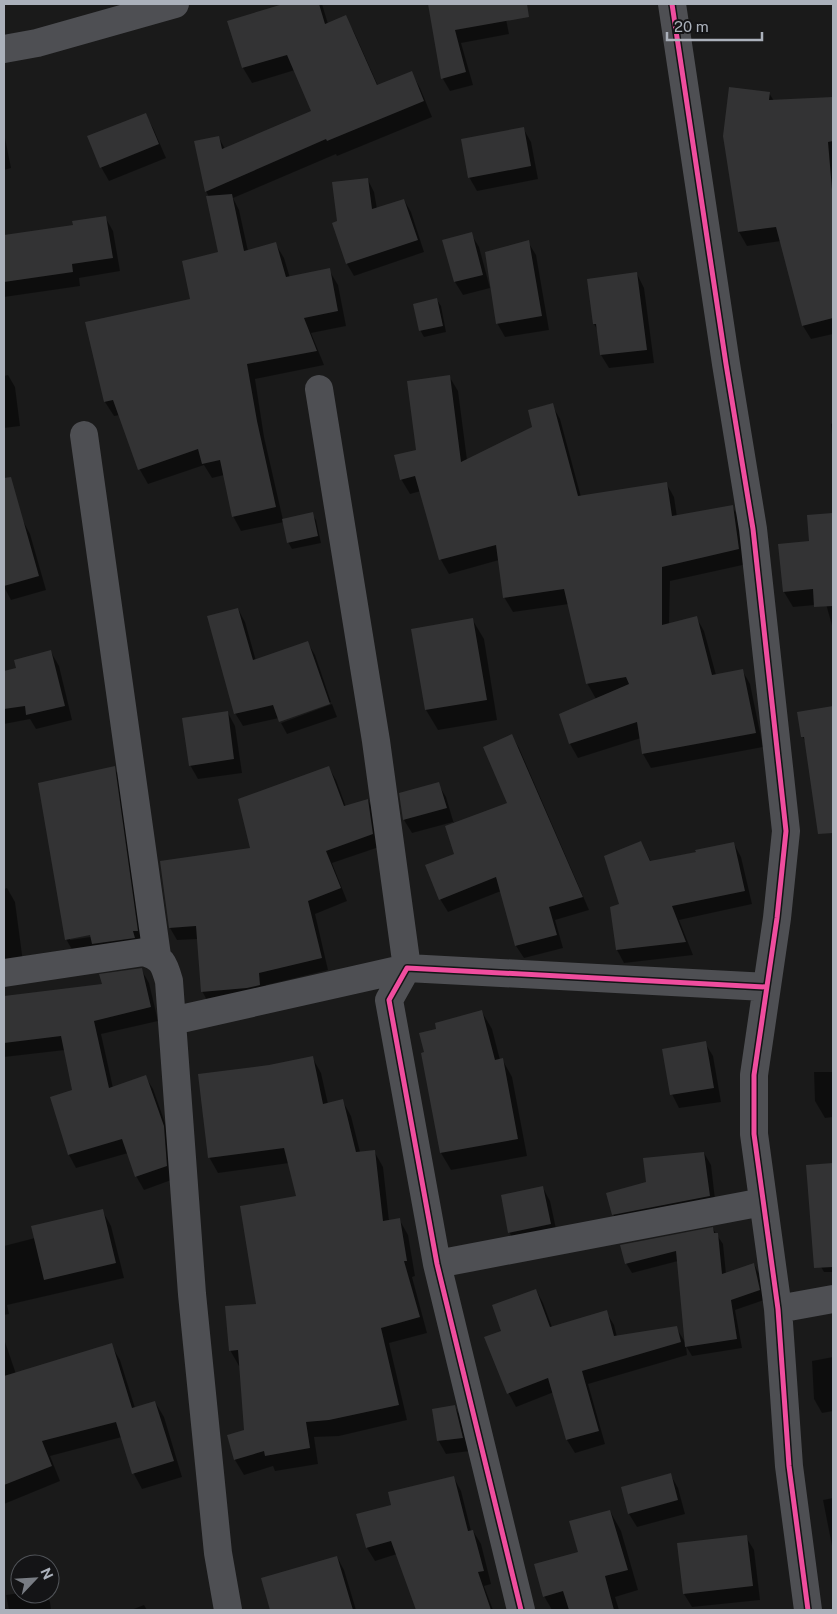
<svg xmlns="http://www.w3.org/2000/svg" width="837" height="1614" viewBox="0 0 837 1614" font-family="'Public Sans',sans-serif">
  <rect width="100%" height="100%" fill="#1a1a1a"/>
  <path fill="#0007" fill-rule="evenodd" d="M287,4h35l6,20 17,-7 9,15 24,54 33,-14 9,16 12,29 -95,39 -1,-2 -103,44 6,12 9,41 27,-8 9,15 6,20 39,-8 9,15 8,41 -35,7 13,32 -69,14 9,58 19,83 29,-6 4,6 5,23 -29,6 -4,-7 -4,-20 -43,9 -8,-15 -9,-41 -12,3 -8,-13 -56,19 -8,-14 -20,-55 -6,1 -9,-14 -18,-79 105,-23 27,-47 -10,-56 -3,-6 13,-53 6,11 88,-38 -18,-41 -43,13 -9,-15 -14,-46z
    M429,4h74l6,30 -48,9 12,42 -23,6 -7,-12z
    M769,93l5,8 57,11 2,26v196l-22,5 -8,-13 -22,-85 -34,5 -8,-14 -15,-96z
    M145,114l8,14 13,30 -57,23 -8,-14z
    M523,128l8,14 7,37 -61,12 -8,-14z
    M4,133l7,35 -7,2z
    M368,180l6,12 3,17 27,-9 7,12 13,40 -70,24 -7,-12 -13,-41 4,-1z
    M105,217l8,14 7,40 -41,7 1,8 -76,11v-61l70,-10z
    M471,234l8,13 11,41 -27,7 -8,-13 -11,-42z
    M528,242l8,13 13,75 -44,7 -8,-14z
    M637,274l7,14 10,75 -45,5 -8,-13 -3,-24 -4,-7z
    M437,300l4,6 5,26 -22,5 -4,-7z
    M8,375l7,12 5,39 -16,2v-52z
    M449,376l9,15 9,69 67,-33 18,-22 8,14 21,78 85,-14 8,14 3,20 55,-11 8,14 7,44 -77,17 -1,43 27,-7 8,14 12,44 26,-5 8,14 13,63 -112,21 -8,-14 -2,-16 -63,20 -8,-14 26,-45 -9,-16 -18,-79 -56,8 -9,-15 -5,-37 -50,14 -8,-14 -20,-69 -11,3 -9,-15 16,-28z
    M833,423v22l-2,-21z
    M833,514v115l-7,-25 -33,3 -9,-15 26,-50 -2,-26z
    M23,521l7,13 16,56 -35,10 -7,-13v-61z
    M238,609l7,13 11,39 51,-19 8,13 16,47 -51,18v2l-1,-4 -36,8 -8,-13z
    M472,619l12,20 13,81 -59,10 -12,-20 -14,-80z
    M51,652l8,14 13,54 -36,9 -6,-10 -26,5v-52l13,-3z
    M332,704l5,13 -50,17 -6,-11z
    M833,706v99l-11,2 -16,-64 -3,-6 24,-29z
    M228,713l7,13 7,47 -44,6 -8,-14z
    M512,736l7,12 70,162 -34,10 8,28 -39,10 -8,-12 -15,-55 -53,21 -8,-13 16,-45 -3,-32 -41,11 -8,-13 34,-36 8,13 8,27 55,-20z
    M114,768l8,13 23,163 -71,9 -8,-14zM96,933l1,3 -27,4v-2z
    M329,768l7,12 10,27 22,-7 7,13 4,34 -47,16 15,38 -32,13 13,56 -62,15 1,13 -58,6 -7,-13 -4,-52 -21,1 -7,-12 82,-79z
    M641,842l10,20 83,-18 7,13 11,47 -73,16 14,35 -69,8 -7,-13z
    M7,888l8,14 8,60 -19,3v-76z
    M141,969l8,14 9,38 -57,13 12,54 32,-12 8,13 18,51 3,39 -30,11 -8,-14 -8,-23 -52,15 -7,-13 -17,-57 22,-7 -9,-41 -61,7v-60l99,-12z
    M482,1012l10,17 8,31 2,-1 10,18 15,79 -76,14 -10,-17 -3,-123z
    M705,1043l8,13 8,46 -42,6 -7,-14z
    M312,1057l9,16 7,31 14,-4 9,16 9,36 14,-1 9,16 6,54 10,-2 9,16 7,41 -3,1 15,56 -38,10 18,77 -68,16 -25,1 4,27 -43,7 -2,-5 -29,9 -9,-15 -7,-25 17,-4 -5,-65h-1l-9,-16 28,-45 39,-108 -8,-34 -71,10 -9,-16 60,-91z
    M814,1072h19v52v-7l-8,1 -10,-17z
    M704,1153l7,12 5,43 -96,19 -7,-13 34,-31z
    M833,1164v108h-9l-10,-17 -6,-89z
    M543,1188l7,13 8,37 -41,8 -8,-14z
    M102,1210l9,16 13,52 -117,27 2,9 -5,1v-69l31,-8z
    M713,1229l10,15 3,30 28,-10 5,10 5,26 -29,10 7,38 -50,8 -6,-10 1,9 -99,29 17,60 -30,9 -8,-13 -13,-48 -38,15 -7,-13 -24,-56 18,-6 33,-42 7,13 9,24 54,-15 8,13 3,12 59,-10 10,17 -8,-83 -46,12 -6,-10z
    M4,1339l12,35 95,-29 9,15 15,48 20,-6 9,15 18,60 -40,12 -8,-15 -12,-37 -72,19 10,25 -56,23z
    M833,1357v54l-11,2 -8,-14 -2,-38z
    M455,1407l8,14 7,30 -24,3 -8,-14z
    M670,1474l8,14 7,26 -48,13 -8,-13z
    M454,1478l7,13 10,40h2l8,13 10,40 -7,2 9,24h-76l-20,-56 -22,7 -8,-13 -9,-33 35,-9z
    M833,1498v53l-10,-51z
    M610,1511l11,20 17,59 -23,7 4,13h-67l-8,-14 36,-43z
    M746,1537l8,13 6,50 -68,7 -8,-13z
    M337,1557l7,13 12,40h-84l-9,-31z
    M20,1593l25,1 5,8 1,8h-42l-3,-15z
    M144,1605l3,5h-16z"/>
  <path fill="#333334" d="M283,4h36l6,20 21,-9 31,70 35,-14 12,30 -97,40 -1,-2 -121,53 -11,-51 25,-5 3,13 89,-38 -24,-56 -45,13 -15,-47z
    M428,4h99l2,13 -74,13 11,42 -25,7z
    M729,87l41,5 -1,8 64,-3v44l-5,1 5,59v117l-31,8 -26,-99 -38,5 -15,-96z
    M146,113l13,31 -59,24 -13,-32z
    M524,127l7,39 -63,12 -7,-39z
    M368,178l4,31 32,-10 14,41 -72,24 -14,-41 5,-2 -5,-39z
    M232,194l12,57 32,-9 10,35 44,-9 8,43 -34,7 13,33 -70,13 10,57 19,86 -44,10 -12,-57 -18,4 -4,-15 -60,21 -25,-70 -9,2 -19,-80 105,-23 -8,-38 36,-9 -12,-56z
    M106,216l7,42 -41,6 1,8 -69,10v-47l69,-10 -1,-4z
    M472,232l11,43 -29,7 -12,-42z
    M529,240l13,76 -46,8 -11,-72z
    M637,272l10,78 -47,5 -4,-31h-3l-6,-45z
    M437,298l6,28 -24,5 -6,-27z
    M450,375l11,87 71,-35 -4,-17 25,-7 25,93 89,-14 5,34 61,-11 6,44 -77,18v58l35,-9 15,59 31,-6 13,64 -114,21 -5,-32 -68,22 -10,-30 70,-30 -3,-7 -40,7 -22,-95 -61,9 -7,-53 -57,15 -24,-84 -15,4 -6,-25 22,-5 -9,-69z
    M11,477l28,99 -35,10v-108z
    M313,512l5,24 -31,7 -5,-24z
    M833,513v93l-19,1 -1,-18 -30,3 -5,-48 31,-3 -2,-26z
    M238,608l15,52 55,-19 22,63 -51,18 -6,-17 -39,9 -27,-98z
    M473,618l14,82 -62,10 -14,-81z
    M51,650l14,56 -39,9 -1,-9 -21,3v-38l12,-3 -2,-8z
    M833,706v127l-15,1 -14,-97h-3l-4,-25z
    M228,711l6,48 -45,7 -7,-48z
    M512,734l71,163 -34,10 8,28 -42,11 -19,-69 -57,23 -14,-35 29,-11 -9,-28 62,-23 -24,-56z
    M115,766l23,165h-5l2,7 -43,6 -2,-9 -25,5 -27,-157z
    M329,766l15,40 24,-7 5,35 -47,17 15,37 -33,13 14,57 -63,15 1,12 -13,3 -46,4 -5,-66 -27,2 -9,-67 90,-13 -12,-49z
    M439,782l8,26 -44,12 -4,-27z
    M641,841l9,20 46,-9 -1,-2 39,-8 11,49 -73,15 14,36 -70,8 -6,-43 9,-3 -15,-48z
    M142,968l9,39 -57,14 15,67 37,-13 18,51 3,40 -32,11 -13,-38 -54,16 -18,-58 22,-7 -11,-54 -57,7v-47l98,-12 -3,-10z
    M482,1010l13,50 8,-2 15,81 -78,14 -19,-100 3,-1 -5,-19 17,-4 -1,-6z
    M706,1041l8,47 -44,7 -8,-46z
    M313,1056l10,48 20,-5 13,53 19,-2 8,71 17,-3 7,43h-3l16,56 -39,11 18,77 -70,15 -23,2 4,26 -45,8 -1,-5 -30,9 -7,-25 17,-5 -6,-80 -9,1 -4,-45 31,-2 -16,-98 56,-10 -12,-48 -76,10 -10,-84 71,-9z
    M704,1152l6,44 -98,19 -6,-22 40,-11 -3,-24z
    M833,1163v104l-19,1 -8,-103z
    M543,1186l8,38 -43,9 -7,-38z
    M103,1209l13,54 -72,17 -13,-54z
    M713,1227l1,6h4l4,41 32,-11 6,27 -29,10 6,39 -52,8 -9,-96 -51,13 -5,-19z
    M536,1289l14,38 57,-17 7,26 63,-10 4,16 -99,29 17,60 -33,9 -18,-62 -41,16 -23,-57 17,-6 -9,-26z
    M112,1343l20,65 23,-7 19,60 -42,13 -16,-52 -74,19 10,25 -48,19v-109z
    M455,1405l8,33 -26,3 -5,-32z
    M671,1473l7,27 -50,14 -7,-27z
    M454,1476l14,55 5,-1 11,41 -6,1 13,38h-75l-25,-69 -25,7 -10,-34 35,-9 -3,-13z
    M610,1510l18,60 -23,6 9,34h-45l-6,-19 -20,6 -9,-33 44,-12 -9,-31z
    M747,1535l6,51 -70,8 -6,-51z
    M337,1556l16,54h-83l-9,-32z"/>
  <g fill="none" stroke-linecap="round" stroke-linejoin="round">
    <path stroke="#4e4f53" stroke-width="28" d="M672,4l54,360 27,165 33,302 -9,87 -23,157v59l24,175 11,157 19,144
      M4,49l33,-6 138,-39
      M84,435l73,521
      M4,973l140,-21c18,6 20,11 25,29l23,313 26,259 10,57
      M172,1021l235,-53 -31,-227 -57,-352
      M437,1264l326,-62
      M778,1309l55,-10
      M521,1610l-84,-346 -48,-264 18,-32 359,19"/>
    <defs>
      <path id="cycleway" d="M672,4l54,360 27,165 33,302 -9,87 -23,157v59l24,175 11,157 19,144
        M521,1610l-84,-346 -48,-264 18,-32 359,19"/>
    </defs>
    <use href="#cycleway" stroke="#141416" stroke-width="8"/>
    <use href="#cycleway" stroke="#ef4d9e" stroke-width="5"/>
  </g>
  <rect width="837" height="1614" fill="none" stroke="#abb1bb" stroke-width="10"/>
  <g transform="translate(35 1579) rotate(65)"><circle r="24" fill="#141416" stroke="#505358"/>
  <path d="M0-4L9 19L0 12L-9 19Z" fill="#787c83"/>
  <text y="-8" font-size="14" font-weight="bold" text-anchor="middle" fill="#abb1bb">N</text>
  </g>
  <path d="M667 32v8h95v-8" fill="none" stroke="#abb1bb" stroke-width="2.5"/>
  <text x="674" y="32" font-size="15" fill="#abb1bb" stroke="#141416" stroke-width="4" paint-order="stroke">20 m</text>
</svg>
